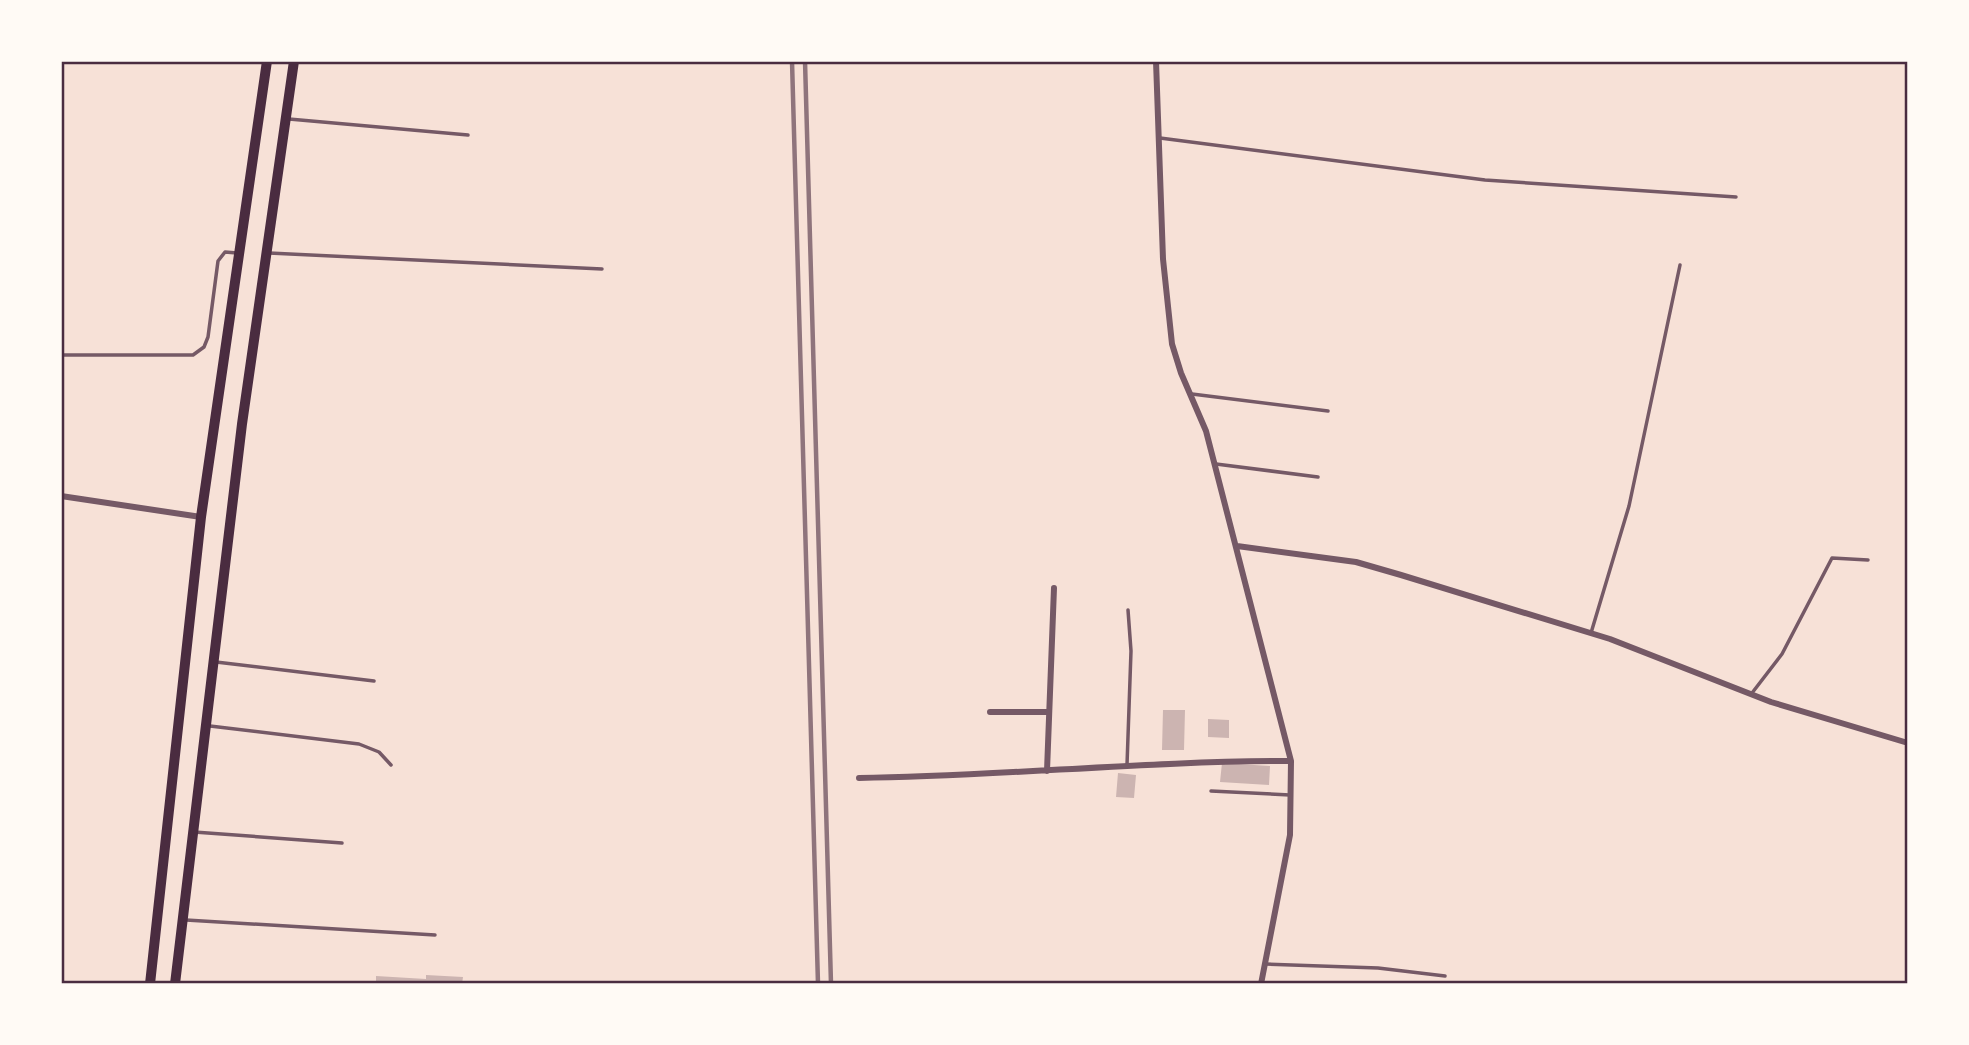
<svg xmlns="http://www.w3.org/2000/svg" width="1969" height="1045" viewBox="0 0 1969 1045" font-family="'Roboto Condensed',sans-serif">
  <rect width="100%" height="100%" fill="#f7e1d7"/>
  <path fill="#ccb4b1" d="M1163,710h22l-1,40h-22z
    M1208,719l21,1v18l-21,-1z
    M1222,763l48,3 -1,19 -49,-3z
    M1118,773l18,2 -2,23 -18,-1z
    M426,975l37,2 -1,7h-86v-8l50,3z"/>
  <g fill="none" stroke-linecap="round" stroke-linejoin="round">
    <path stroke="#755966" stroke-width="3.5" d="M289,119l179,16
      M1160,138l325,42 251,17
      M269,253l333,16
      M61,355h132l11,-8 4,-10 10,-76 7,-9 12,1
      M1192,394l136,17
      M1216,464l102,13
      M1591,633l38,-127 51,-241
      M216,662l158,19
      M1752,693l30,-39 50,-96 36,2
      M210,726l149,18 20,8 12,13
      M1127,765l4,-114 -3,-41
      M1211,791l79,4
      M194,832l148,11
      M186,920l249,15
      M1266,964l112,4 67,8"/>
    <path stroke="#755966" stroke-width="6" d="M1156,61l7,198 9,85 9,29 25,58 85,330 -1,74 -29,149
      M61,496l140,21
      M1237,546l119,16 45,13 209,64 161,63 137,41
      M990,712h59
      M1047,771l7,-183
      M859,778c144,-2 288,-17 432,-17"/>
    <path stroke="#4a2c40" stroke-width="10" d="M150,984l51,-467 66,-456
      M175,984l67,-560 52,-363"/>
    <path stroke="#8f747c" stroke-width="4.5" d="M792,61l26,923
      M805,61l26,923"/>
  </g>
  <rect width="1969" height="1045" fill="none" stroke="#fffaf5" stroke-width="126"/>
  <rect x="63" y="63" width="1843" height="919" fill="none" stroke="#4a2c40" stroke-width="2.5"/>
</svg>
